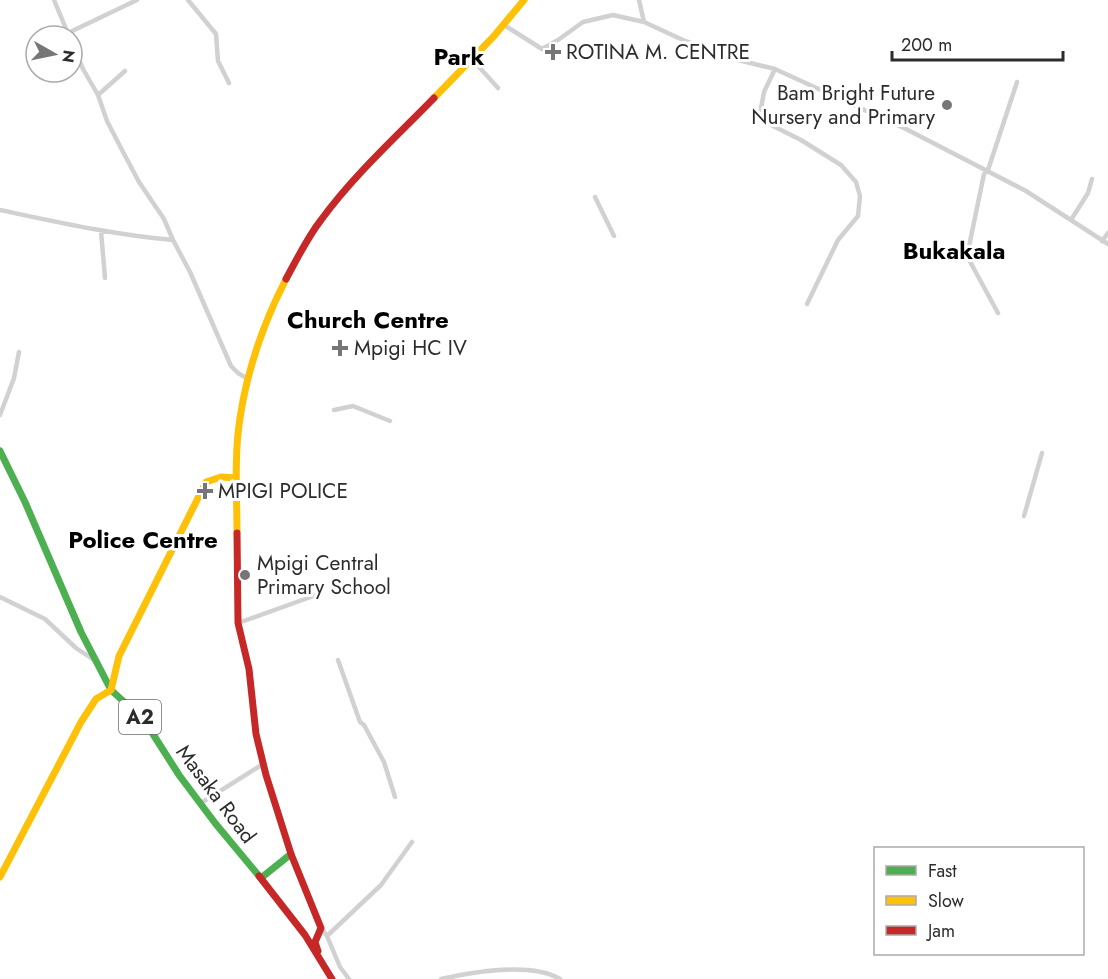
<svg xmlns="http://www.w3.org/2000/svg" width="1108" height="979" viewBox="0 0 1108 979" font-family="Jost,sans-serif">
  <rect width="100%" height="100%" fill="#fff"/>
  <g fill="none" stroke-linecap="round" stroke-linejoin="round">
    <path stroke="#d1d1d1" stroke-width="4.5" d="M54,0l15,36
      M188,0l28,34 2,27 11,22
      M639,0l5,22
      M504,25l38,24 16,-9 25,-18 30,-7 31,7 39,18 55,20 37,9 131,60 120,62 82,53
      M68,33l69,-33
      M72,44l11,25 15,26 9,26 14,27 18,34 25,37 9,21 17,32 41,94 7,7 10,6
      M472,59l26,29
      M775,69l-11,23 -5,27 42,21 40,25 15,17 4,14 -2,20 -20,24 -31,64
      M98,95l27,-24
      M595,197l19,39
      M0,210c57,12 114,25 173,30
      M1071,220l17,-27 4,-14
      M101,231l4,47
      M1102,241l6,-8
      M998,313l-31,-57 17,-82 4,-4 29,-88
      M334,410l19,-4 37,15
      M0,415l14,-37 5,-26
      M1024,516l18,-63
      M0,597l45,22 31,29 18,12
      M238,623l81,-29
      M338,660l22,62 4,3 20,37 11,35
      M201,803l62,-39
      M321,928l6,8 13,31 9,12
      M327,936l54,-51 31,-43
      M441,979c32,-7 90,-17 119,0"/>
    <path stroke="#4caf50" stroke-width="7" d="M0,451l25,51 56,130 30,58 33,30 35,55 36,48 44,53
      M261,878l30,-24"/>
    <path stroke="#ffc107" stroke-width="7" d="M434,98l60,-62 30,-36
      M237,533c0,-38 -3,-77 3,-115 7,-47 24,-96 46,-139
      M0,877l81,-155 15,-23 15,-9 8,-34 87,-174 15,-5 15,1"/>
    <path stroke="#c62828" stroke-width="7" d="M286,279c11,-20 21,-41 35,-59 33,-45 75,-83 113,-122
      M237,533l1,90 11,46 7,65 10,41 25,79 30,74 -6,14 3,9
      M259,876l46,59 27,44"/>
  </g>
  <g fill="#767676" stroke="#fff" stroke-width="2">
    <path d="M550 43h6v6h6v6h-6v6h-6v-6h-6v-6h6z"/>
    <circle cx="947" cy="105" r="6"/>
    <path d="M337 339h6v6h6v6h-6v6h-6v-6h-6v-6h6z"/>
    <path d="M202 482h6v6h6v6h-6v6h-6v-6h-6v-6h6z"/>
    <circle cx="245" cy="575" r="6"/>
  </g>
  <g text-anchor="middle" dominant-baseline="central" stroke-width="6" stroke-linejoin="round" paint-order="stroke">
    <rect fill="#fff" stroke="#6b6b6b" stroke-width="1.5" x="119" y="700" width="42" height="34" rx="4.5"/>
    <g font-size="20" font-weight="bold" fill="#2c2c2c">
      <text x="140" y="717">A2</text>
    </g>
    <g font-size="21" fill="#2c2c2c" stroke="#fff" text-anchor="start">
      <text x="566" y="52">ROTINA M. CENTRE</text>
      <text x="935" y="93" text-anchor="end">Bam Bright Future<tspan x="935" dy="24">Nursery and Primary</tspan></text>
      <text x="354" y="348">Mpigi HC IV</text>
      <text x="218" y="491">MPIGI POLICE</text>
      <text x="257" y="563">Mpigi Central<tspan x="257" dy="24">Primary School</tspan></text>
    </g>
    <g font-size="21" fill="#2c2c2c" stroke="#fff">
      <text transform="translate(216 794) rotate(53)">Masaka Road</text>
    </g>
    <g font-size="24" font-weight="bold" fill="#000" stroke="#fff">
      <text x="459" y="56">Park</text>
      <text x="954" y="250">Bukakala</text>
      <text x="368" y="319">Church Centre</text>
      <text x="143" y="539">Police Centre</text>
    </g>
  </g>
  <rect x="874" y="847" width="210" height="108" fill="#ffffff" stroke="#ababab" stroke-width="1.5"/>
  <rect x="886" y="866" width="30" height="9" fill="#4caf50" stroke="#ababab" stroke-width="1.5"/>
  <text x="928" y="877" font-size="18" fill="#2c2c2c">Fast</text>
  <rect x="886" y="896" width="30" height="9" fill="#ffc107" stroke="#ababab" stroke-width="1.5"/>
  <text x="928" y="907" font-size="18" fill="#2c2c2c">Slow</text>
  <rect x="886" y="926" width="30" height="9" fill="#c62828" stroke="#ababab" stroke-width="1.5"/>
  <text x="928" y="937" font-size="18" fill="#2c2c2c">Jam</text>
  <g transform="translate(54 54) rotate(99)"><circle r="28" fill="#ffffff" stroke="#ababab" stroke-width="1.5"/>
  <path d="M0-4.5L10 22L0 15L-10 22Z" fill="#767676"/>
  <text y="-9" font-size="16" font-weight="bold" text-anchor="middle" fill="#2c2c2c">N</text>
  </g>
  <path d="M892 51v9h171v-9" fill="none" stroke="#2c2c2c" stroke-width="3"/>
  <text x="901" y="51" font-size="18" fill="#2c2c2c" stroke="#ffffff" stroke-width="4.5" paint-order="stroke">200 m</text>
</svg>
